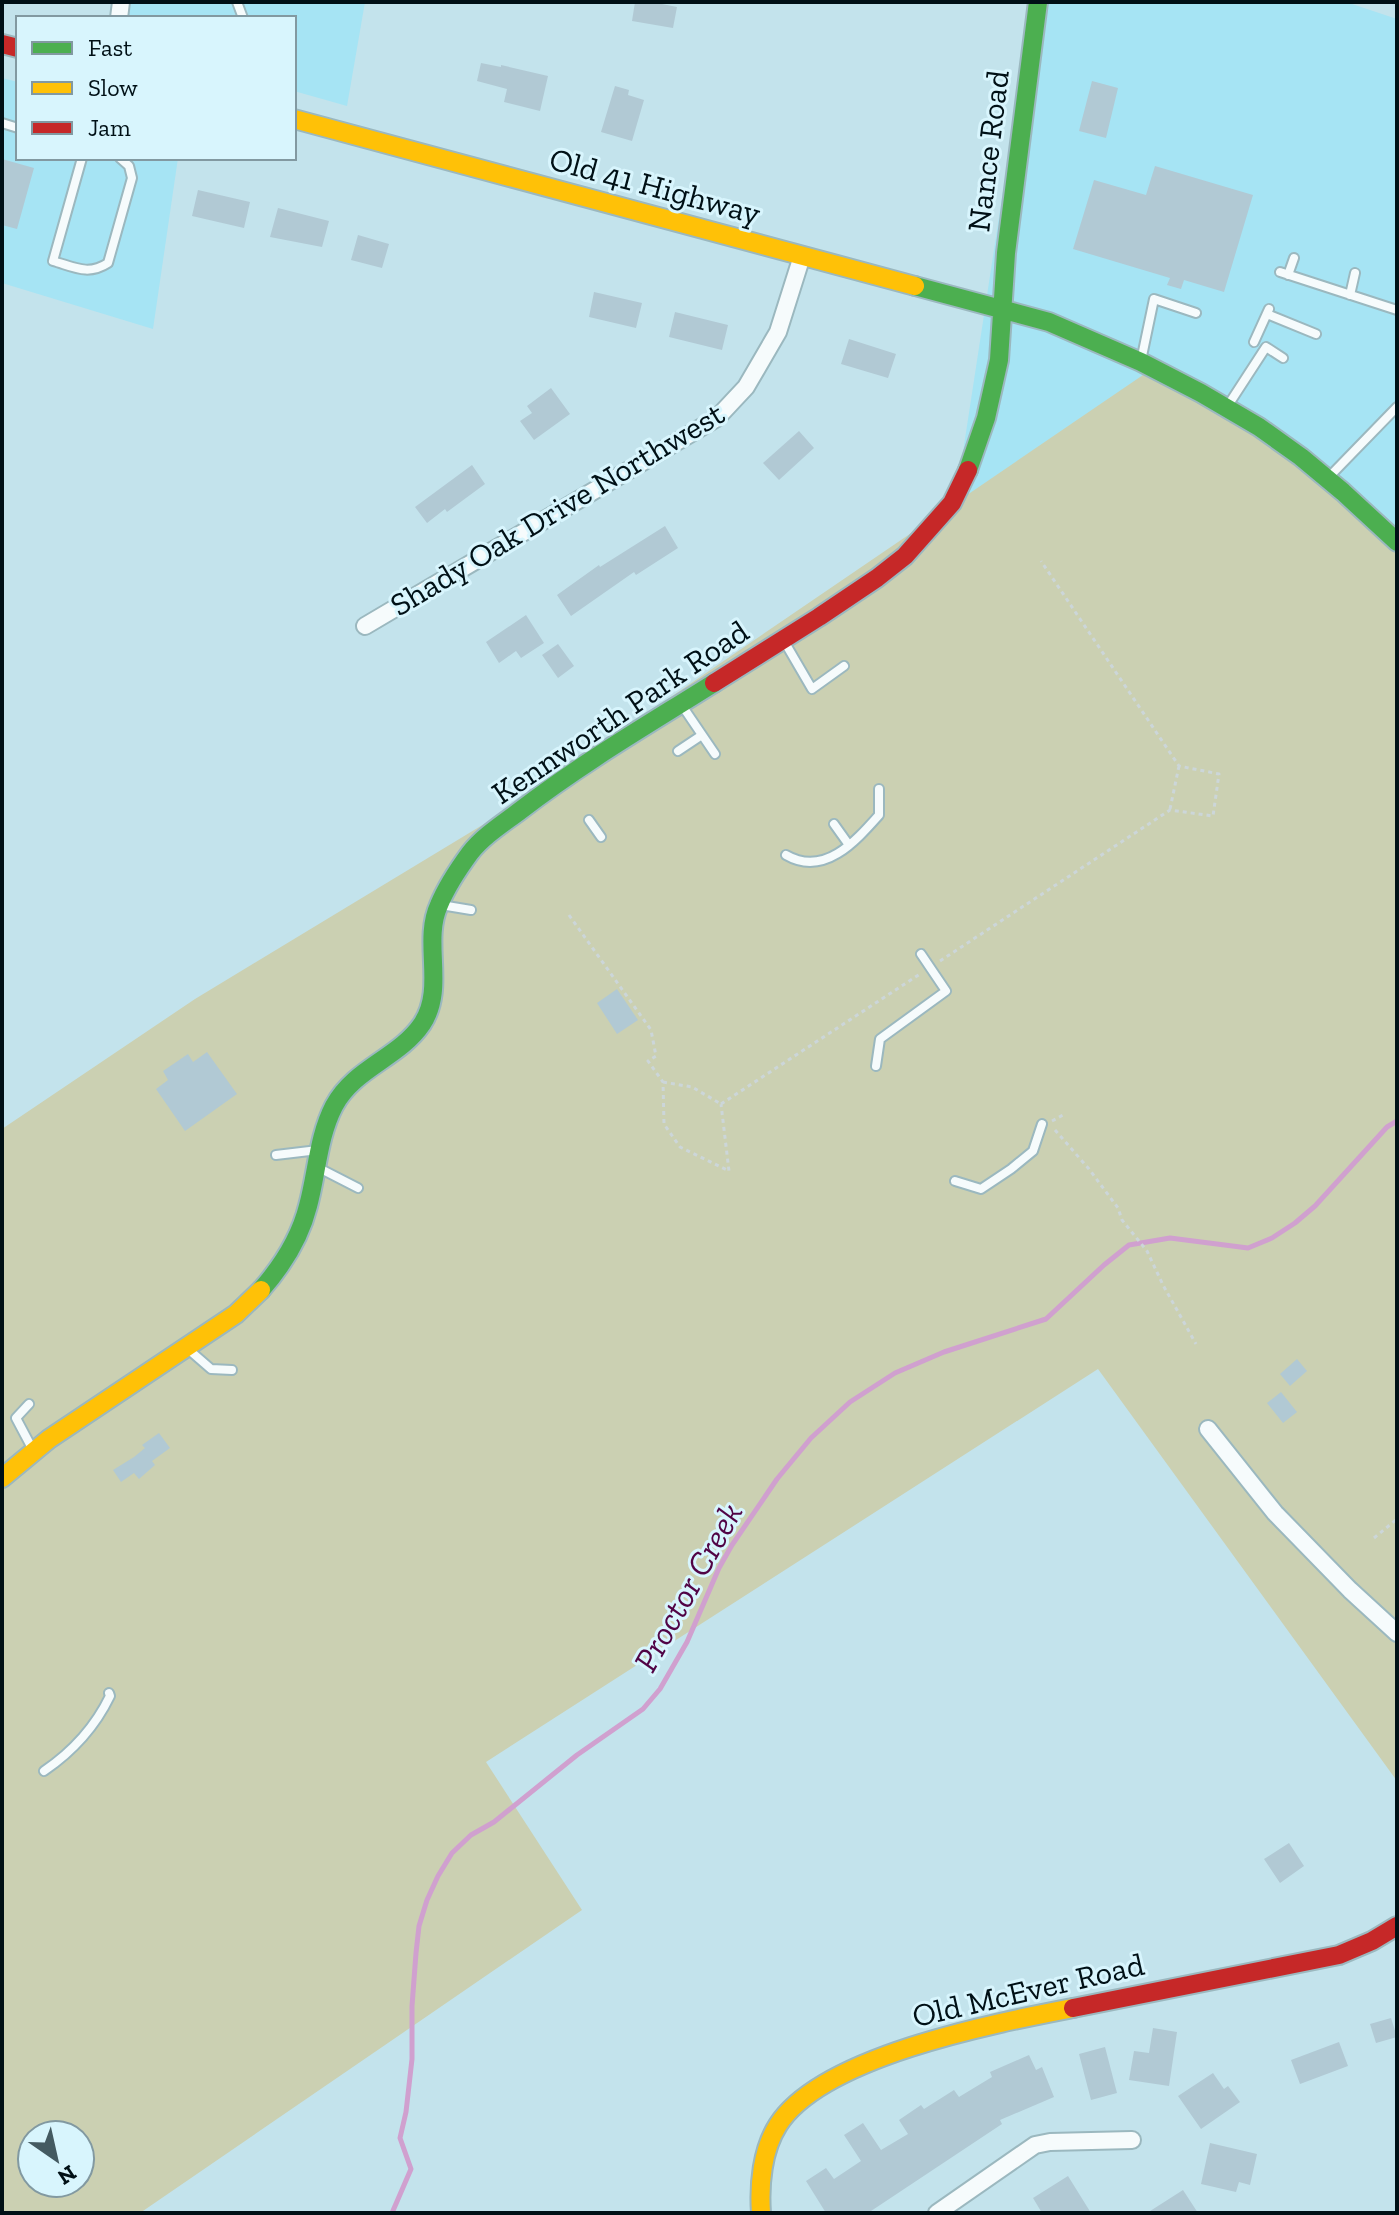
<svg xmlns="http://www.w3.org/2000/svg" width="1399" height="2215" viewBox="0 0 1399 2215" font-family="'Zilla Slab',serif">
  <rect width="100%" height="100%" fill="#c3e3ec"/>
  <path fill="#a6e4f4" d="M121,2h244l-18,104 -53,-15v-73h-175z
    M1032,2h314l51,17v524l-253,-168 -189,129z
    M2,78l16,4v76h160l-25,171 -151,-46z"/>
  <path fill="#cbd0b2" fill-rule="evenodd" d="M1143,375l148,70 106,98v1238l-299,-412 -612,393 96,148 -442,303h-138v-1084l193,-130 294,-178zM32,2135h48v48h-48z"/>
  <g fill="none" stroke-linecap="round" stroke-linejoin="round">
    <path stroke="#d0a0cf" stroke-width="5" d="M392,2213l19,-44 -11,-31 6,-26 6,-53v-53l4,-53 3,-27 8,-26 11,-24 14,-23 19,-18 23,-13 83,-67 66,-46 17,-20 27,-47 32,-74 13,-23 45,-66 34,-41 39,-36 45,-29 49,-21 102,-33 58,-54 25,-20 41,-7 78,10 24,-10 23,-15 20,-17 72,-79 10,-6"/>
  </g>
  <path fill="#b1c9d4" d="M635,2h17l25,5 -4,21 -41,-7z
    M481,63l20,4v-2l47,11 -8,35 -36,-9 3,-13 -30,-8z
    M1092,81l26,7 -12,50 -27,-7z
    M615,86l14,4 -1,5 16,5 -12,41 -31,-9z
    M2,159l32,9 -17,61 -15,-4z
    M1155,166l98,29 -29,97 -40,-12 -3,9 -14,-4 3,-7 -97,-29 21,-69 52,15z
    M198,190l52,12 -6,26 -52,-12z
    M278,208l51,13 -7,26 -52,-10z
    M358,235l31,9 -7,24 -31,-8z
    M594,292l48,11 -6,25 -47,-11z
    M675,312l53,13 -6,25 -53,-13z
    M849,339l47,15 -8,24 -47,-14z
    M551,388l19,26 -36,26 -14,-19 12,-8 -5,-7z
    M799,431l15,17 -35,32 -16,-17z
    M472,465l13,19 -38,28 -2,-3 -18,14 -12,-16z
    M665,526l13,22 -42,27 -2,-3 -63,44 -14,-21 42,-30 1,2z
    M526,615l18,28 -23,15 -5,-7 -17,12 -13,-21z
    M558,644l16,22 -16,12 -16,-23z
    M617,989l21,31 -21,14 -20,-31z
    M207,1052l30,42 -52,37 -29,-42 12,-9 -5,-9 25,-17 5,8z
    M1297,1359l10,12 -17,15 -10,-12z
    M1281,1392l16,20 -14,11 -16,-20z
    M159,1433l11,15 -18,13 3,4 -16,14 -5,-6 -13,9 -8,-12 21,-13 11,-9 -3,-3z
    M1289,1843l15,23 -24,17 -16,-24z
    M1391,2018l6,19 -21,6 -6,-19z
    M1153,2028l24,4 -8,54 -40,-6 5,-29 15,2z
    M1339,2042l9,24 -48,18 -9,-24z
    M1105,2047l12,46 -26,7 -12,-46z
    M1029,2055l7,15 6,-3 12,30 -54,23 2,4 -134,89h-42l-20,-32 20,-13 8,11 27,-18 -17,-26 19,-12 18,27 27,-16 -9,-14 22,-15 3,4 30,-19 5,7 33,-20 -2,-5z
    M1213,2073l11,16 4,-3 12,16 -39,27 -23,-33z
    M1210,2143l47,11 -7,31 -11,-3 -3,10 -35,-8z
    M1068,2176l23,37h-49l-9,-15z
    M1183,2190l15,23h-51z"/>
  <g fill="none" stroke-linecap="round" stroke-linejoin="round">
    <defs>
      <path id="lane" d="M237,2l6,16
        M2,123l16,5
        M82,158l-29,103c21,6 35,15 55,2l24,-85 -3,-12 -9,-8
        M1280,272l117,38
        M1288,275l6,-17
        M1350,295l5,-22
        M1267,314l49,20
        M1254,342l15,-33
        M1141,361l13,-62 42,14
        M1227,407l39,-60 17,11
        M1328,478l69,-71
        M784,641l28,48 32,-23
        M681,704l34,50
        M678,751l24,-16
        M589,820l12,17
        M834,824l15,21
        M786,855c38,22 69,-13 93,-40v-26
        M441,905l30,5
        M876,1066l4,-27 66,-48 -25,-37
        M276,1155l42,-5
        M317,1167l41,21
        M955,1181l26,8 30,-20 22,-18 9,-27
        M188,1349l23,20 21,1
        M29,1404l-13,14 17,32
        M44,1771c28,-19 51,-44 66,-75l-1,-3"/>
      <path id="street" d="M119,18l2,-16
        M365,626l352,-208 29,-31 32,-55 24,-76
        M1208,1429l67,84 75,77 47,43
        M937,2213l98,-68 15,-3 82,-2"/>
      <path id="fast" d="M915,286l134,36 92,40 60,31 58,34 42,30 42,35 54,50
        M968,470l18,-52 13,-58 7,-107 32,-251
        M261,1290c22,-25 39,-52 47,-84 9,-33 10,-69 26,-100 20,-38 65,-48 88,-82 24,-36 0,-82 17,-119 7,-17 20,-37 31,-52 13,-17 34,-30 51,-43 61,-47 128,-86 193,-127"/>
      <path id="slow" d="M294,119l621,167
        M2,1478l47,-39 187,-125 25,-24
        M761,2213c-2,-28 1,-63 17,-88 44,-69 218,-102 295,-117"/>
      <path id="jam" d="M2,44l16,4
        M714,683l105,-66 58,-39 28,-22 47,-53 16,-33
        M1073,2008l266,-53 33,-14 25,-15"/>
    </defs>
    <use href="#lane" stroke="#9bb8bf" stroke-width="12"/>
    <use href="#street" stroke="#9bb8bf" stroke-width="20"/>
    <use href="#fast" stroke="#9bb8bf" stroke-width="22"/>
    <use href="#slow" stroke="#9bb8bf" stroke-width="22"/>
    <use href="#jam" stroke="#9bb8bf" stroke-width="22"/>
    <path stroke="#ccd6d9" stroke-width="3" stroke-dasharray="4 4" stroke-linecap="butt" d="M1170,809l9,-43
      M569,915l82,115 5,26 -8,5 15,21 1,42 16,23 49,24 -8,-67
      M940,961l230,-151 43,6 6,-42 -40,-8 -138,-205
      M663,1082l29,5 29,17
      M721,1104l199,-130
      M1052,1121l11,-6
      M1055,1130l34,39 29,39 4,12 25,31 16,34 33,59
      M1374,1538l23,-19"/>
    <use href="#lane" stroke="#f6fbfc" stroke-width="8"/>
    <use href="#street" stroke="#f6fbfc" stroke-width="16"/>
    <use href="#fast" stroke="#4caf50" stroke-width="18"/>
    <use href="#slow" stroke="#ffc107" stroke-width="18"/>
    <use href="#jam" stroke="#c62828" stroke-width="18"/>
  </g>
  <g text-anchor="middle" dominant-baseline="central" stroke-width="6" stroke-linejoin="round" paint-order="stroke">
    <g font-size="32" fill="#001016" stroke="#d8f5fd">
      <text transform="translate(988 151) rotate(-83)">Nance Road</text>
      <text transform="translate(655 186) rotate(15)">Old 41 Highway</text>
      <text transform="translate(557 509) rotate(-31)">Shady Oak Drive Northwest</text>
      <text transform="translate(620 712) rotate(-34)">Kennworth Park Road</text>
      <text transform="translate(1028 1990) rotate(-13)">Old McEver Road</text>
    </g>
    <g font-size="34" font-style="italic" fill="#510445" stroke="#d8f5fd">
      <text transform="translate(688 1587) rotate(-61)">Proctor Creek</text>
    </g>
  </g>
  <rect width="1399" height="2215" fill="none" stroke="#001016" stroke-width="8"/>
  <rect x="16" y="16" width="280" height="144" fill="#d8f5fd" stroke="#8299a1" stroke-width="2"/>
  <rect x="32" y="42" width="40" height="12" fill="#4caf50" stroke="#8299a1" stroke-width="2"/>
  <text x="88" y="56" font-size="24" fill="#001016">Fast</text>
  <rect x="32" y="82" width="40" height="12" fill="#ffc107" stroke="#8299a1" stroke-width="2"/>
  <text x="88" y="96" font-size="24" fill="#001016">Slow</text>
  <rect x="32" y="122" width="40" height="12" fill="#c62828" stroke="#8299a1" stroke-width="2"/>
  <text x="88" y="136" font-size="24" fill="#001016">Jam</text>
  <g transform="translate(56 2159) rotate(146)"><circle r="38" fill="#d8f5fd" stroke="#8299a1" stroke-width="2"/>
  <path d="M0-6L14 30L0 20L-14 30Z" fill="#445a61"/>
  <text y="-12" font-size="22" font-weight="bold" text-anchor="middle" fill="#001016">N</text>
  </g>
</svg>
